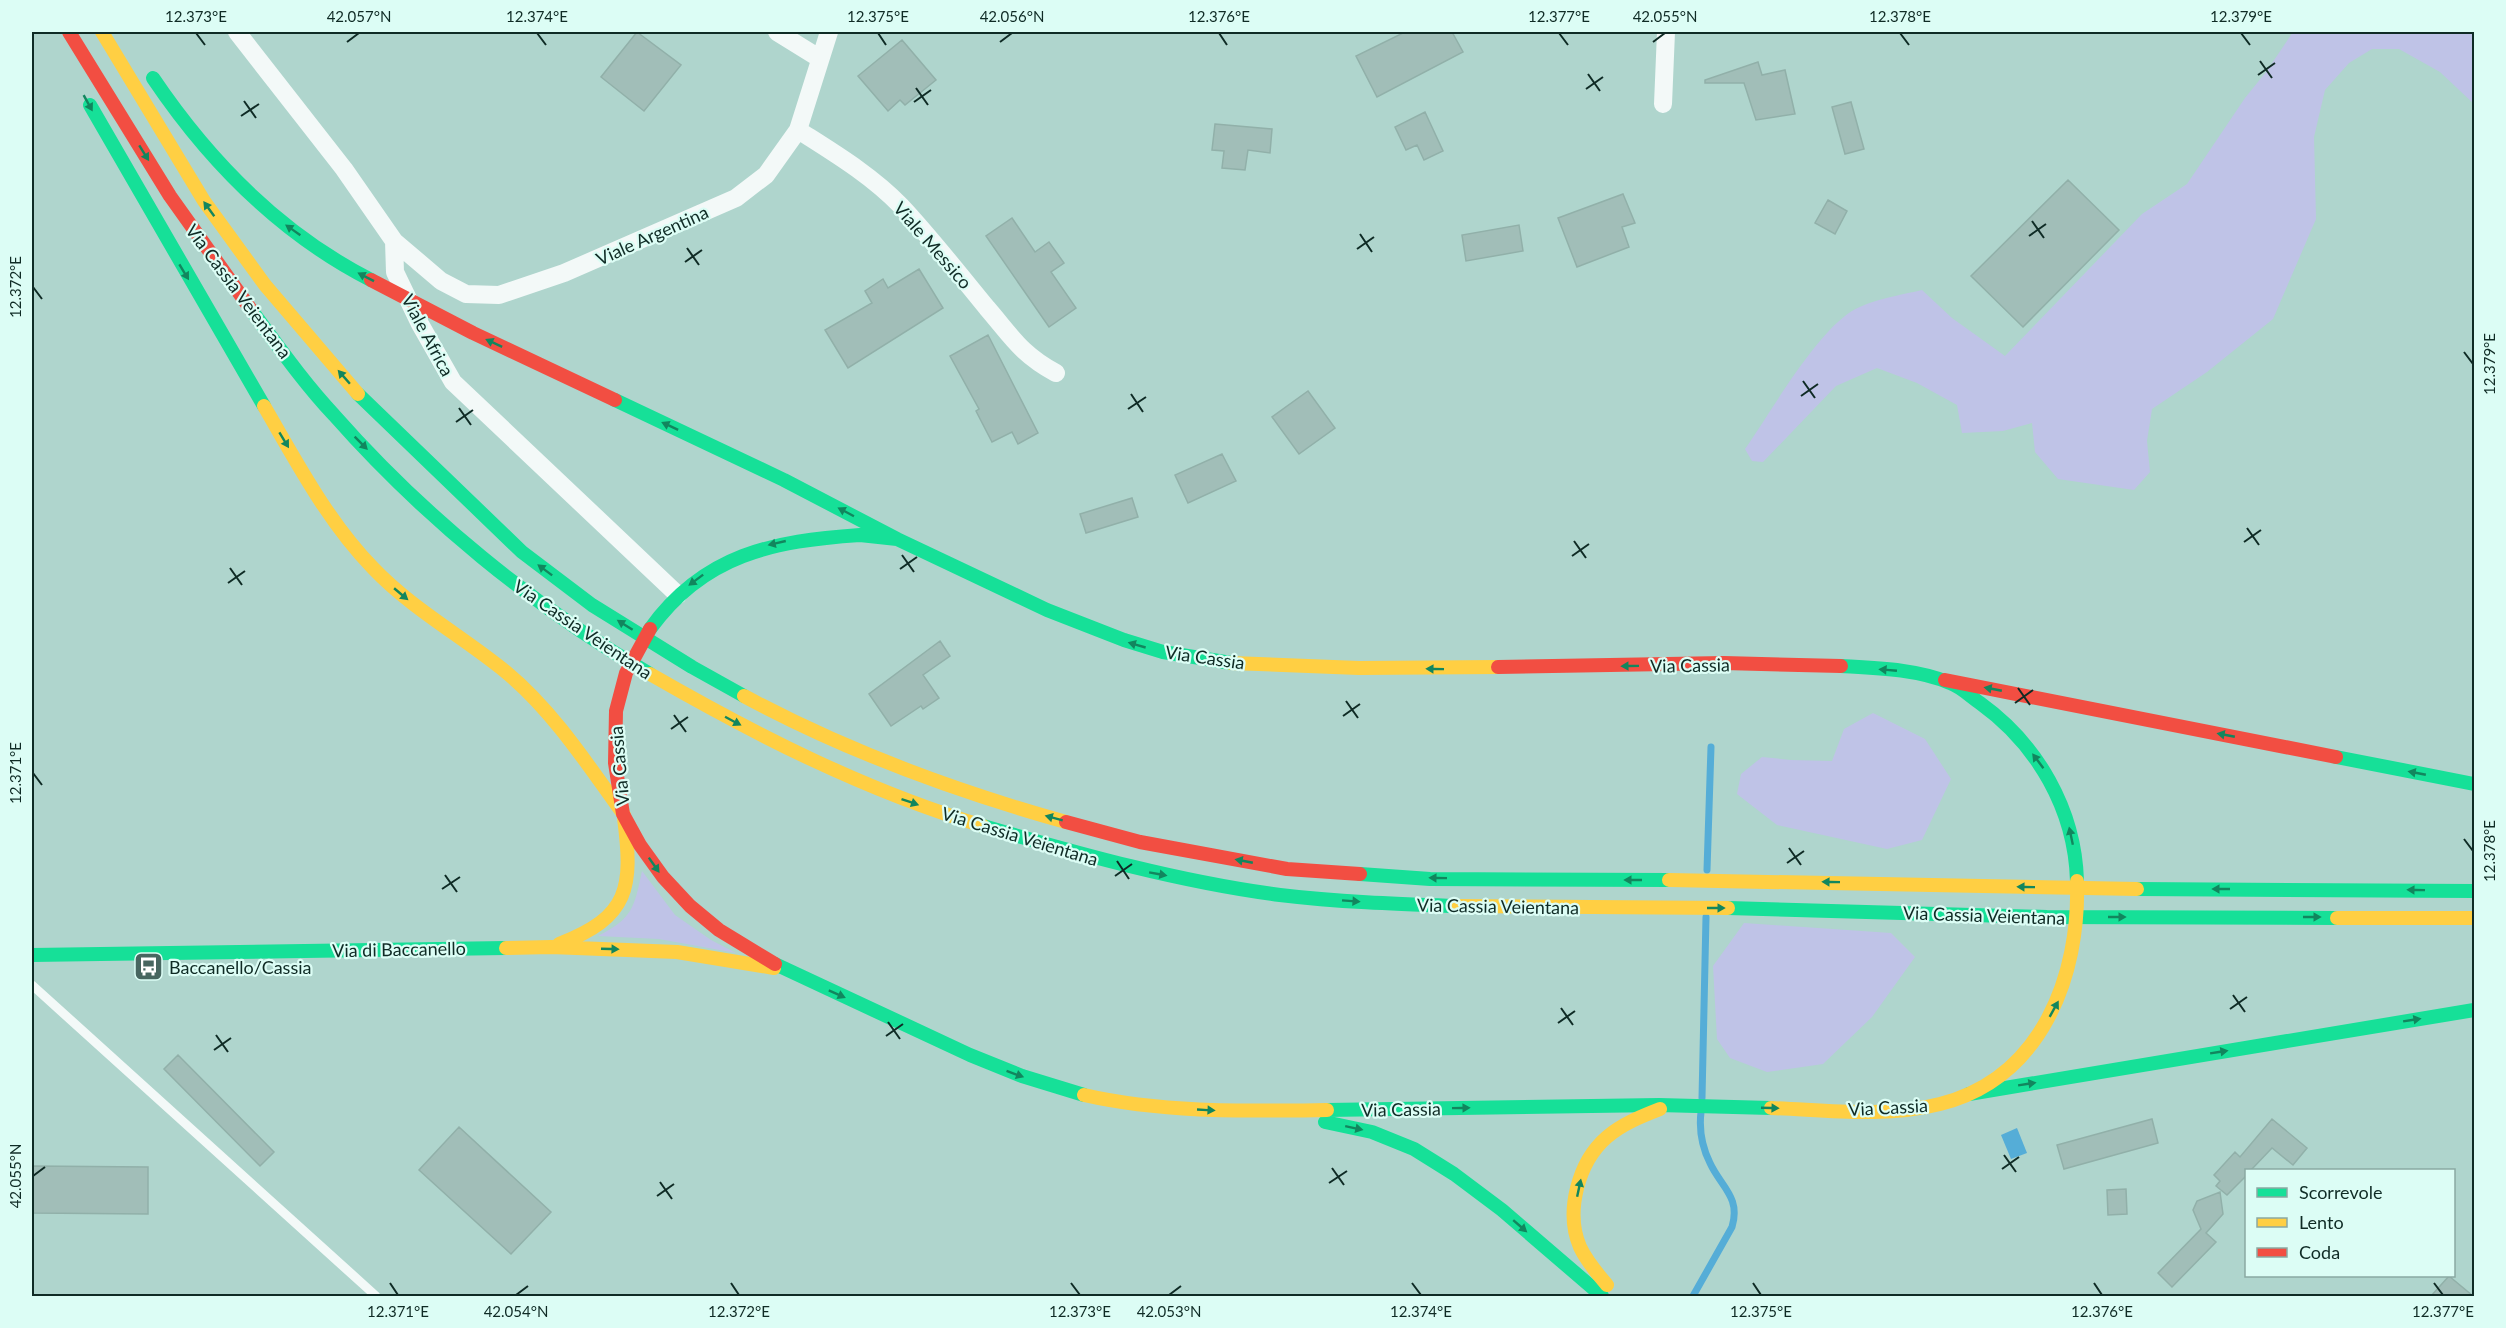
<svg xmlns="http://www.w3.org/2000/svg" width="2506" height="1328" viewBox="0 0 2506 1328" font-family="Lato,sans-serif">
  <rect width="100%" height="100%" fill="#afd5cd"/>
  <path fill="#bfc3e7" d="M2293,32h181v72l-34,-32 -41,-23h-27l-23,14 -24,27 -11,47 2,82 -43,100 -66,53 -55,37 -5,32 3,31 -16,18 -76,-11 -23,-27 -3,-29 -29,8 -41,2 -5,-28 -40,-22 -40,-15 -41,18 -73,76 -11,-1 -7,-12c26,-37 70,-115 107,-138 18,-11 49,-16 70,-21l30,28 53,38 137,-142 45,-30 58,-86 21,-26z
    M1873,713l52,26 26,40 -29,61 -35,9 -110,-24 -40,-31 4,-20 21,-17 29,3 41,1 12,-32z
    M642,871l33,44 36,25 25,13 -77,-14 -61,-3c35,-18 36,-28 44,-65z
    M1744,923l147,10 24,24 -43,60 -49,47 -56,8 -37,-14 -13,-19 -4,-73z"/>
  <path fill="#55add7" d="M2017,1128l10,25 -16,6 -10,-24z"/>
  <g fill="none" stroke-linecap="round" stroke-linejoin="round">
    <path stroke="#55add7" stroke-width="7" d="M1707,870l4,-123
      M1702,1098l4,-181
      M1693,1296l39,-69c9,-30 -11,-40 -22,-64 -8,-16 -11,-34 -9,-51"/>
  </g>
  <path fill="#a1beb8" stroke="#91b0a9" stroke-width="1.5" d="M637,32l44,33 -37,46 -43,-34z
    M1405,32h47l11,20 -86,45 -21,-41z
    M902,40l34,40 -31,25 -5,-5 -12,11 -30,-35z
    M1758,62l4,13 23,-5 10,44 -39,6 -12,-37h-39v-3z
    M1851,102l13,47 -19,5 -13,-47z
    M1425,112l18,39 -19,9 -7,-15 -11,5 -11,-23z
    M1215,124l57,5 -2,24 -22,-3 -3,20 -23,-2 2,-17 -12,-1z
    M2068,180l51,50 -96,97 -52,-51z
    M1623,194l12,29 -13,4 7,20 -52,20 -19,-49z
    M1828,200l19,11 -12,23 -20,-11z
    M1012,218l23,34 14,-10 15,21 -13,9 25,36 -27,19 -63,-91z
    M1519,225l4,26 -57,10 -4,-26z
    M919,269l24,39 -95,60 -23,-38 47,-27 -7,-12 18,-12 5,9z
    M988,335l50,98 -20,11 -6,-12 -20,10 -16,-31 3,-2 -29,-53z
    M1308,391l27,37 -36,26 -27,-37z
    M1222,454l14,27 -48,22 -13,-28z
    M1132,498l6,19 -52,16 -6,-19z
    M940,641l10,15 -27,19 16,23 -16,11 -2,-3 -30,20 -22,-32z
    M178,1055l96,97 -14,14 -96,-97z
    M2152,1119l6,24 -94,26 -7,-24z
    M2272,1119l35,29 -14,17 -21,-17 -21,22h-4v5l-20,20 -11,-9 4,-5 -6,-6 21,-23 5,5z
    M459,1127l92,85 -40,42 -92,-84z
    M32,1166l116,1v47l-116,-1z
    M2126,1189l1,25 -19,1 -1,-25z
    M2220,1192l3,22 -17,19 10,9 -44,45 -14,-14 43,-44 -8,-19 4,-9z
    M2449,1276l24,20h-42z"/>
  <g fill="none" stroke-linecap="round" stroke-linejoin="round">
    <path stroke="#f3f9f8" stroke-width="9" d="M32,985l344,311"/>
    <path stroke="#f3f9f8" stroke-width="18" d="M237,32l107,137 50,72 1,31 25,52 33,58 225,213
      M777,32l42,26
      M1663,104l3,-72
      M798,130c36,23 73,45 103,76 30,32 58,68 86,102 25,29 34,46 69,65
      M394,241l47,40 25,13 33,1 65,-22 172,-75 30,-23 32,-45 31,-98"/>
    <path stroke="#16e098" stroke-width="14" d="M153,78c56,83 128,156 218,202
      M90,105l174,301
      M252,311c26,35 52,72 82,104 88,100 201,193 316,259
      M358,394l164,158 70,53 100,62 52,29
      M615,400l169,80 113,59
      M860,535l37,4 150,71 77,30 39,12 68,11
      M650,629c54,-75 123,-88 210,-94
      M1841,666c35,2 76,3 109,17 11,4 20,13 30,20 57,41 95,106 97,178
      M2336,757l138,27
      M983,826c97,28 197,56 297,69 58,7 116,9 173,11
      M1360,874l70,5 239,1
      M2137,889l337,2
      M1728,908l319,9 290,1
      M32,955l474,-7
      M775,964l195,91 52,21 62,19
      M1969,1094l505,-84
      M1327,1110l332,-5 112,3
      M1325,1122l47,10 42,17 40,25 48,36 100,86"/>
    <path stroke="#ffcf43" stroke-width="14" d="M102,32l102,169 61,84 93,109
      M264,406c32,55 64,116 109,162 39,41 89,68 133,104 47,39 82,93 118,143
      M1231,663l128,5 139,-1
      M650,674c106,61 216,117 333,152
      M744,696c102,55 211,95 322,126
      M1669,880l468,9
      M1453,906l275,2
      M2337,918h137
      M559,944c71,-27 74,-57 65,-126
      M506,948l45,-1 126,5 97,16
      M1084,1095c79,18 162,16 243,15
      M1771,1108c55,2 114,10 169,-4 102,-26 140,-128 137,-223
      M1607,1285c-10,-12 -20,-23 -27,-38 -15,-35 -2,-85 27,-110 15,-13 35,-21 53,-28"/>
    <path stroke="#f24e42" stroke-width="14" d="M69,32l101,164 82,115
      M371,280l102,53 142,67
      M650,629l-24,44 -10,38 -1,52 8,51 17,31 23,32 27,29 29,24 56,34
      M1498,667l226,-4 117,3
      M1945,680l391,77
      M1066,822l74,20 147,27 73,5"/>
  </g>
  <defs><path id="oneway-solid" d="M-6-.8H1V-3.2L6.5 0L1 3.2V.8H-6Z" transform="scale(1.5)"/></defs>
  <g fill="#12865e">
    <use href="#oneway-solid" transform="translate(88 103) rotate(61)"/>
    <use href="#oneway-solid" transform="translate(144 153) rotate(58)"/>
    <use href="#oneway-solid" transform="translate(209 209) rotate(-126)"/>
    <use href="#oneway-solid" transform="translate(293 230) rotate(-145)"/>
    <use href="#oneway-solid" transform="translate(184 272) rotate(59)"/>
    <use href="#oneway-solid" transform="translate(366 277) rotate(-153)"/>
    <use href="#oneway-solid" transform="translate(494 343) rotate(-155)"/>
    <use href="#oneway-solid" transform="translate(344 377) rotate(-131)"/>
    <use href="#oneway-solid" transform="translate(670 426) rotate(-155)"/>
    <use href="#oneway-solid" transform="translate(284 440) rotate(59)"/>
    <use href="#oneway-solid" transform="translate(361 443) rotate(45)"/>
    <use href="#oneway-solid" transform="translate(846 512) rotate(-152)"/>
    <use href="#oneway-solid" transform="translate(777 543) rotate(167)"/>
    <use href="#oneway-solid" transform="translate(545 570) rotate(-143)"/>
    <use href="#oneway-solid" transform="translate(696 580) rotate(143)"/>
    <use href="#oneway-solid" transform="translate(401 594) rotate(40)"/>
    <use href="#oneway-solid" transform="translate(625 625) rotate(-148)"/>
    <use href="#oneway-solid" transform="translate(1137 645) rotate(-164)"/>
    <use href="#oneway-solid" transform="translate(1630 666) rotate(179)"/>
    <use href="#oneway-solid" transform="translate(1435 669) rotate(-179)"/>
    <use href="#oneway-solid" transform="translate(1888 670) rotate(-175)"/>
    <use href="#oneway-solid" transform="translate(1993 689) rotate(-169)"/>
    <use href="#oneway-solid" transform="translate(733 721) rotate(28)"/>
    <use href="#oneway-solid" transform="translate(2226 735) rotate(-169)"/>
    <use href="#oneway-solid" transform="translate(2038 761) rotate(-127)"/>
    <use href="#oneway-solid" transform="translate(2417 773) rotate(-169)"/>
    <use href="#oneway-solid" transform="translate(910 802) rotate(19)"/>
    <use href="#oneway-solid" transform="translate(1054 818) rotate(-165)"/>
    <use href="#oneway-solid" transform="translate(2071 836) rotate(-102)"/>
    <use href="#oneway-solid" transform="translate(1244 861) rotate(-169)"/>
    <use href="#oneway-solid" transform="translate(654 865) rotate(55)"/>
    <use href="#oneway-solid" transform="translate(1158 874) rotate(10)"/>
    <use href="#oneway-solid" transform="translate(1438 878) rotate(-179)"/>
    <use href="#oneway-solid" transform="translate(1633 880) rotate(-180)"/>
    <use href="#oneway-solid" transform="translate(1831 882) rotate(-179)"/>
    <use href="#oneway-solid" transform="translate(2026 887) rotate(-179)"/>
    <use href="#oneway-solid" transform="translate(2221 889) rotate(-180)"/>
    <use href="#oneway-solid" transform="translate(2416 890) rotate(-179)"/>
    <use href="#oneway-solid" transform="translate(1351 901) rotate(4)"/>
    <use href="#oneway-solid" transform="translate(1716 908)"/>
    <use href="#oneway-solid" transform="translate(2117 917)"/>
    <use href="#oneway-solid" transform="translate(2312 917)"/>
    <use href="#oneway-solid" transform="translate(610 949) rotate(2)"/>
    <use href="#oneway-solid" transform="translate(837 994) rotate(24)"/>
    <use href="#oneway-solid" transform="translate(2054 1009) rotate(-61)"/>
    <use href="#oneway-solid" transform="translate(2412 1020) rotate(-9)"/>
    <use href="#oneway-solid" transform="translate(2219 1052) rotate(-9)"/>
    <use href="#oneway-solid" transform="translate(1015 1074) rotate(20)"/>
    <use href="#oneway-solid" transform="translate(2027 1084) rotate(-9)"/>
    <use href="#oneway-solid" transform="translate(1461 1108) rotate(-1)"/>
    <use href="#oneway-solid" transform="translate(1770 1108) rotate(2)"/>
    <use href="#oneway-solid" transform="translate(1206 1110) rotate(3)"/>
    <use href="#oneway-solid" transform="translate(1354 1128) rotate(12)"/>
    <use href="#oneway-solid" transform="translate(1579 1188) rotate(-78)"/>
    <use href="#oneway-solid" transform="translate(1520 1226) rotate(41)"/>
  </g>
  <path fill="none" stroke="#0f2b25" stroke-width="2" d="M196,33l9,12M537,33l9,12M878,33l8,12M1219,33l8,12M1559,33l9,12M1900,33l9,12M2241,33l9,12M347,42l12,-9M1000,42l12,-9M1653,42l12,-9M2260,61l12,17M1588,74l12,17M2258,75l17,-12M916,88l12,17M1586,89l17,-12M244,101l12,17M914,102l17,-12M241,116l18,-12M2032,221l12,17M1360,234l12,18M2029,236l17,-12M687,248l12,17M1357,249l17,-12M685,262l17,-12M33,287l9,12M2464,352l9,12M1803,381l12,17M1131,394l12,18M1801,396l17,-12M459,408l12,17M1128,409l18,-12M456,422l17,-12M2247,528l12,17M1574,541l12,17M2244,542l17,-12M902,555l12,17M1572,556l17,-12M230,568l12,17M900,569l17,-12M228,583l17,-12M2018,688l12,17M1346,701l12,17M2015,703l18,-13M674,715l12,17M1343,716l17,-12M671,729l17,-12M33,773l9,12M2464,839l9,12M1789,848l12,17M1117,861l12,18M1787,863l17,-12M445,875l12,17M1115,876l17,-12M442,889l18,-12M2233,995l12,17M1561,1008l12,17M2230,1009l17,-12M888,1022l12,17M1558,1023l17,-12M216,1035l12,17M886,1036l17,-12M214,1050l17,-12M2004,1155l12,17M1332,1168l12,17M2002,1169l17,-12M33,1176l12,-9M660,1182l12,17M1329,1183l18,-12M657,1196l17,-12M390,1283l8,12M731,1283l8,12M1071,1283l9,12M1412,1283l9,12M1753,1283l8,12M2094,1283l8,12M2434,1283l9,12M516,1295l12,-9M1169,1295l12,-9"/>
  <defs>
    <symbol id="bus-square" viewBox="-11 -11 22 22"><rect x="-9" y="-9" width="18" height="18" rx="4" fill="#476660" stroke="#dcfdf5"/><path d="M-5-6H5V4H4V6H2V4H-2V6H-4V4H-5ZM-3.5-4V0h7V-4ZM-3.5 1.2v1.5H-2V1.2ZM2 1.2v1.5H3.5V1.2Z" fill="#fff"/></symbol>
  </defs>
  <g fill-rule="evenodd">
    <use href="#bus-square" x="132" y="950" width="33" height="33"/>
  </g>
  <g text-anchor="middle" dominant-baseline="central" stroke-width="4.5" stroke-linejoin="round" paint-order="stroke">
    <g font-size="18" fill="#0f2b25" stroke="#dcfdf5">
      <text transform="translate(652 235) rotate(-24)">Viale Argentina</text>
      <text transform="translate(933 245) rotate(49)">Viale Messico</text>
      <text transform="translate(239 291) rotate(53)">Via Cassia Veientana</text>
      <text transform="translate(428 335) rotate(62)">Viale Africa</text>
      <text transform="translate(583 629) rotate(34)">Via Cassia Veientana</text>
      <text transform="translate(1205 657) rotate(8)">Via Cassia</text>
      <text transform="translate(1690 665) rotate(-1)">Via Cassia</text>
      <text transform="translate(619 766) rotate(-95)">Via Cassia</text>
      <text transform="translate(1020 836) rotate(17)">Via Cassia Veientana</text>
      <text transform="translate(1498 906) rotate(1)">Via Cassia Veientana</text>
      <text transform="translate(1984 915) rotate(2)">Via Cassia Veientana</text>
      <text transform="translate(399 949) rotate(-1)">Via di Baccanello</text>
      <text transform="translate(1888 1107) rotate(-3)">Via Cassia</text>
      <text transform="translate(1401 1109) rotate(-1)">Via Cassia</text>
    </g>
    <g font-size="18" fill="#0f2b25" stroke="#dcfdf5" text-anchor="start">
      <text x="169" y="967">Baccanello/Cassia</text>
    </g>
  </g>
  <rect width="2506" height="1328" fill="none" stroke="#dcfdf5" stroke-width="66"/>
  <rect x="2245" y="1169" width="210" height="108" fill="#dcfdf5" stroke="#8aa9a2" stroke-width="1.5"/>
  <rect x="2257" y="1188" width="30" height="9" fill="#16e098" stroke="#8aa9a2" stroke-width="1.5"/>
  <text x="2299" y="1199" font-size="18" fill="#0f2b25">Scorrevole</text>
  <rect x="2257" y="1218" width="30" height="9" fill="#ffcf43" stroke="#8aa9a2" stroke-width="1.5"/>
  <text x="2299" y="1229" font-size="18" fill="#0f2b25">Lento</text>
  <rect x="2257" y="1248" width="30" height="9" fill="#f24e42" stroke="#8aa9a2" stroke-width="1.5"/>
  <text x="2299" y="1259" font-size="18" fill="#0f2b25">Coda</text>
  <rect x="33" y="33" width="2440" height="1262" fill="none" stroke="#0f2b25" stroke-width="2"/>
  <g font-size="15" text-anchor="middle" fill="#0f2b25">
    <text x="196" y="22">12.373°E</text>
    <text x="359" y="22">42.057°N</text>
    <text x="537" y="22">12.374°E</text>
    <text x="878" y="22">12.375°E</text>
    <text x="1012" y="22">42.056°N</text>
    <text x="1219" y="22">12.376°E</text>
    <text x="1559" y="22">12.377°E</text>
    <text x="1665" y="22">42.055°N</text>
    <text x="1900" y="22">12.378°E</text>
    <text x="2241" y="22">12.379°E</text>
    <text transform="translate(16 287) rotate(-90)" y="5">12.372°E</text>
    <text transform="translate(2490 364) rotate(-90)" y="5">12.379°E</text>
    <text transform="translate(16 773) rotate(-90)" y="5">12.371°E</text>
    <text transform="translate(2490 851) rotate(-90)" y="5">12.378°E</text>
    <text transform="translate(16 1176) rotate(-90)" y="5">42.055°N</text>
    <text x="398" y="1317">12.371°E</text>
    <text x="516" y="1317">42.054°N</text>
    <text x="739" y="1317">12.372°E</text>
    <text x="1080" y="1317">12.373°E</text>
    <text x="1169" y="1317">42.053°N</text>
    <text x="1421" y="1317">12.374°E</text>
    <text x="1761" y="1317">12.375°E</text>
    <text x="2102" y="1317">12.376°E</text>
    <text x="2443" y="1317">12.377°E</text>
  </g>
</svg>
